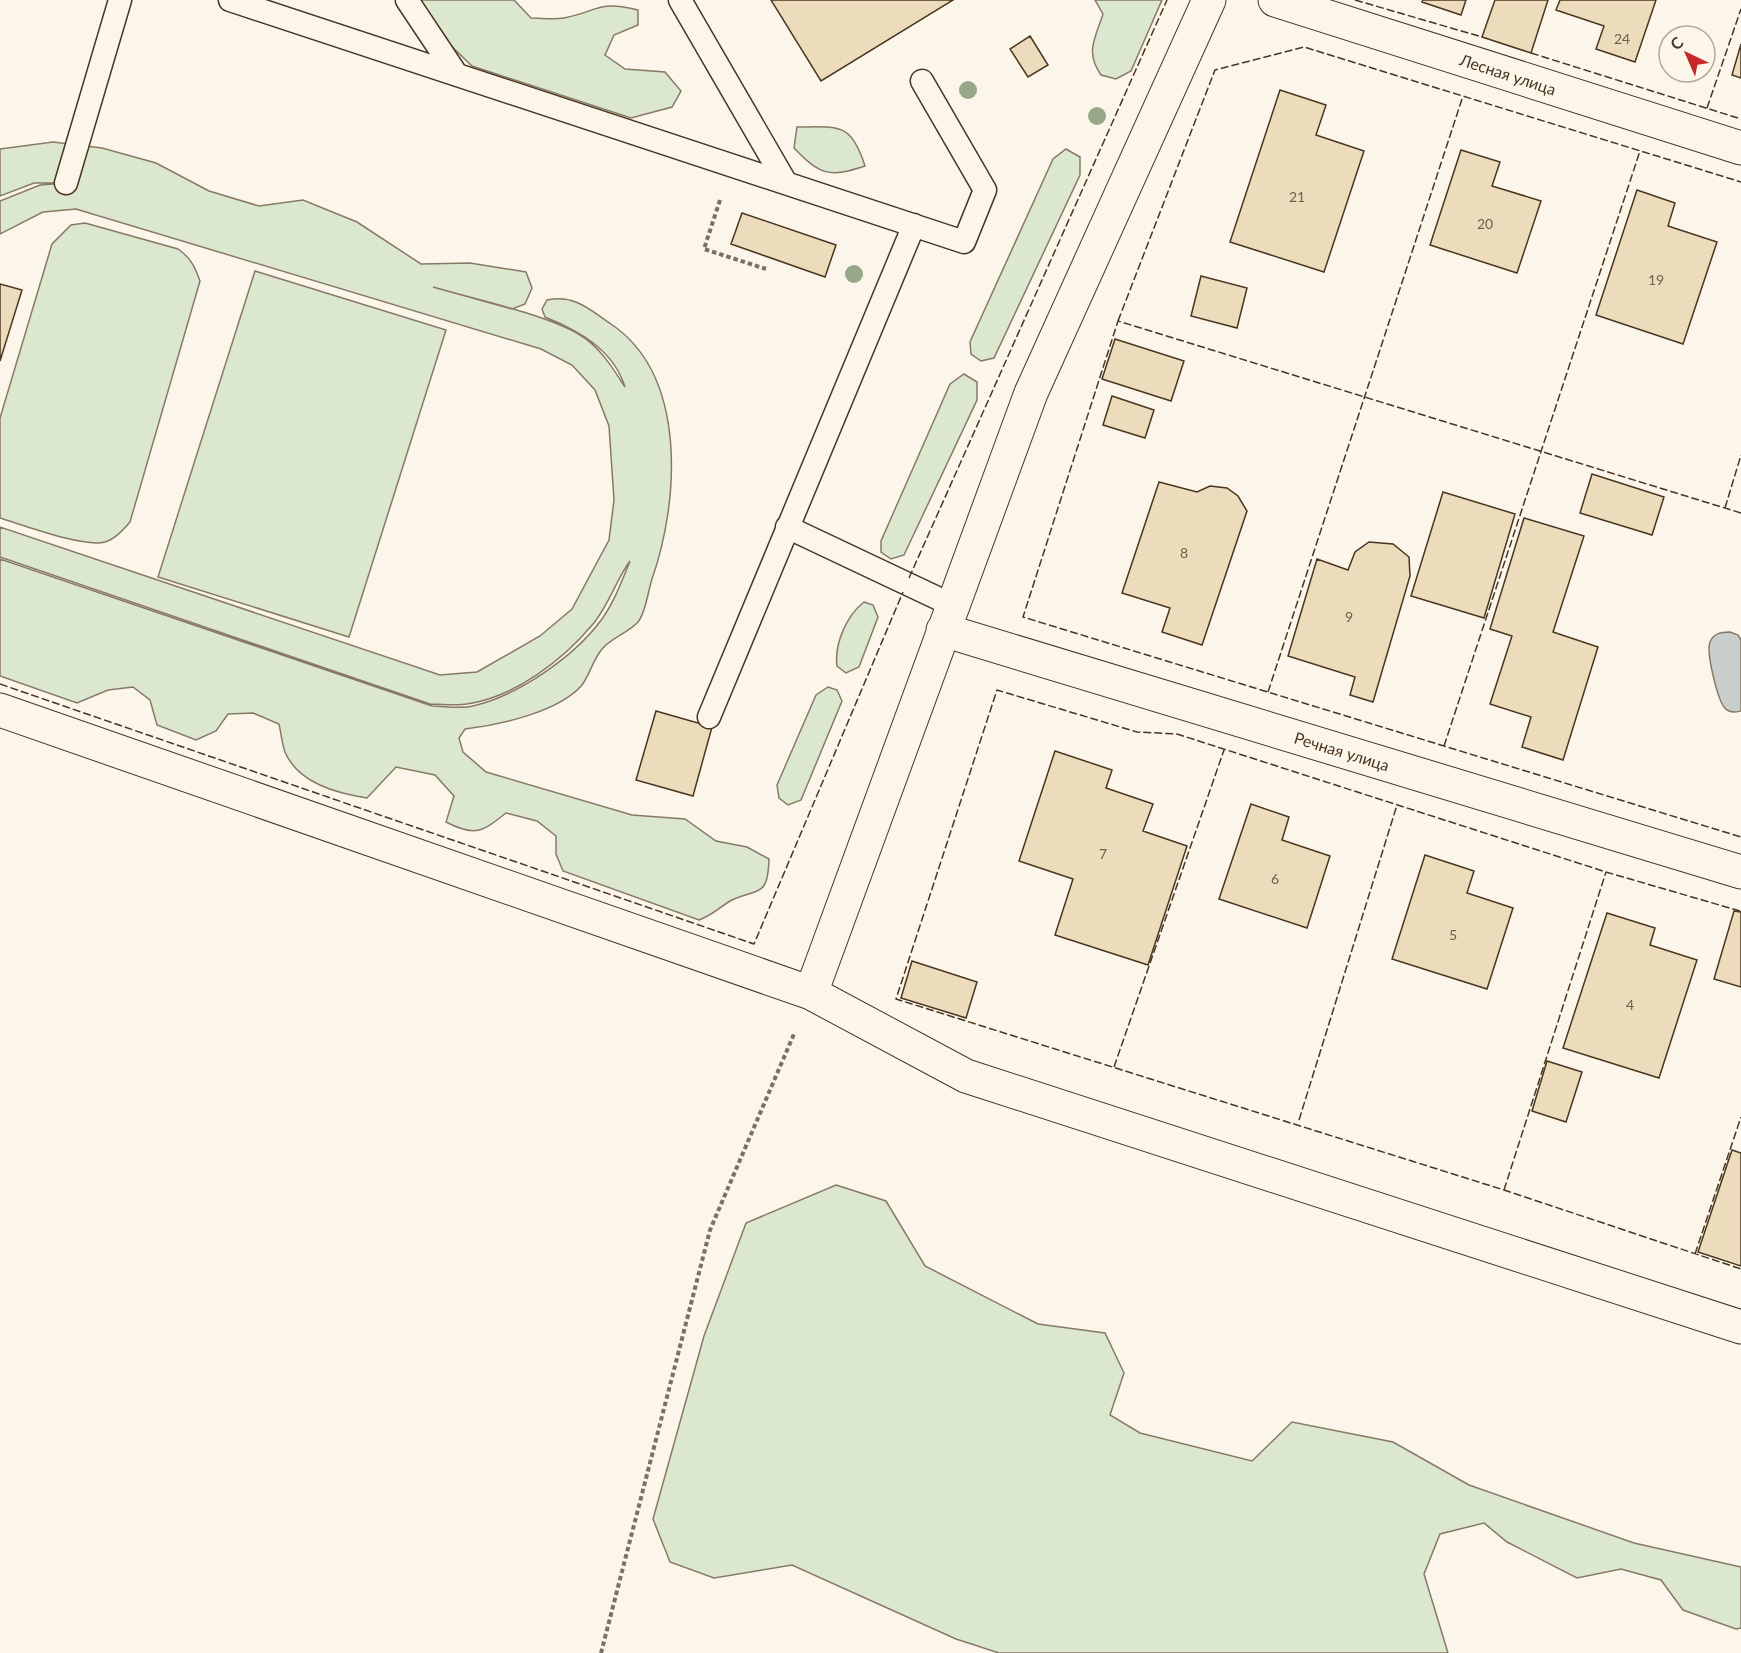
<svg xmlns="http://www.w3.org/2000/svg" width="1741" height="1653" viewBox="0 0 1741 1653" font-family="Lato,sans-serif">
  <rect width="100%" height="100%" fill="#fbf6e9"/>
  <path fill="#dce7d0" stroke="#887966" stroke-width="1.5" d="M420,0h94l17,18c11,0 23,2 33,0 35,-7 34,-18 74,-8v15l-24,10 -9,20 20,14 40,3 16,19 -9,16 -41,11 -159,-52 -28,-27z
    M1095,0h67l-31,71 -15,8 -15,-4c-16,-23 -6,-36 2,-61z
    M797,127c42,0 54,-5 68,39 -36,12 -45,9 -71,-18z
    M53,142l49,6 54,15 53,28 50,15 44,-6 54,22 64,42 49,-1 56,9 6,16 -7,16 -13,5 -79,-22c40,12 113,27 147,48 20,12 32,32 45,52 -12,-38 -46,-56 -80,-70l-3,-8 5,-9c27,-6 42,9 64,24 77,52 68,178 41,255 -4,12 -6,33 -14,43 -10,11 -27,16 -36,27 -9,11 -12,25 -20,36 -23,27 -83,40 -117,44l-6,9 4,14 23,20 146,43 53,4 31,22 31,6 22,12c-1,38 -10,29 -37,41 -13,7 -17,14 -33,20l-136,-49 -7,-17v-18l-19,-15 -31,-8c-24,19 -31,24 -60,9l8,-26 -19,-21 -39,-8 -29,31c-31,-5 -69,-15 -82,-46 -3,-9 -4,-19 -6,-28l-26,-11 -25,1 -12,17 -20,9 -39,-15 -7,-25 -17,-13 -25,3 -31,13 -77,-27v-117l432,147c13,0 29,3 41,0 46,-11 101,-49 129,-87 12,-17 20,-38 28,-58 -13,17 -21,44 -37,63 -30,36 -78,73 -126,80 -11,2 -25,0 -37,0l-430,-147v-30l440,148 37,-3 63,-36 32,-27 37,-69 5,-40 -5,-74 -14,-36 -23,-25 -31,-16 -465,-140 -33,3 -43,22v-33l40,-16 26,-2h-32l-34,13v-47z
    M1066,149l14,8v18l-86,183 -13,3 -10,-7 -1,-12 83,-183z
    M85,223l93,26c13,9 17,18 22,32l-70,241c-7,8 -15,17 -25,20 -21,6 -82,-17 -105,-24v-100l52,-174 19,-19z
    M255,271l191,59 -97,307 -191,-60z
    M964,374l13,8v18l-73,155 -13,4 -10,-7v-11l69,-157z
    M864,602l9,3 5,12 -19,50 -13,6 -9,-7c-3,-22 10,-51 27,-64z
    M828,687l9,3 5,11 -41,99 -13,5 -9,-7 -2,-13 39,-90z
    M836,1185l50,16 39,65 113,58 67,9 19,40 -14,42 30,18 112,28 40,-39 101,20 76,43 165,58 107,24v61l-5,1 -53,-19 -22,-30 -40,-11 -44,9 -70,-36 -23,-19 -44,11 -16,40 24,79h-449l-43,-14 -164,-74 -78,13 -44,-16 -17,-43 51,-183 42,-113z"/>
  <path fill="#c9cecd" stroke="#887966" stroke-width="1.5" d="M1730,632l8,3 3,5v71c-5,1 -9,2 -14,-1 -9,-5 -21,-58 -17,-68 4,-9 11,-10 20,-10z"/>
  <path fill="#ecdcbc" stroke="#4a3520" stroke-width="1.5" d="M771,0h182l-132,81z
    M1423,0h43l-5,15 -39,-13z
    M1495,0h53l-17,53 -49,-16z
    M1560,0h96l-21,62 -39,-13 8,-23 -48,-16z
    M1030,36l18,29 -20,12 -18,-28z
    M1741,44v34l-9,-3z
    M1280,90l46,15 -10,30 48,16 -40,121 -94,-30z
    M1461,150l39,12 -8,24 49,15 -24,72 -87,-28z
    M1637,190l38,13 -7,23 49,16 -34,102 -87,-29z
    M742,213l94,32 -11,32 -94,-33z
    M1201,276l46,12 -10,40 -46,-12z
    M0,284l22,6 -22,71z
    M1115,339l69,22 -13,40 -69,-22z
    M1112,396l42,14 -9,28 -42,-13z
    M1592,474l72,23 -12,38 -72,-22z
    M1159,482l38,10 13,-6 17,2 11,8 9,15 -45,134 -40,-13 8,-24 -48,-15z
    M1443,492l72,22 -31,104 -73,-22z
    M1524,518l60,18 -31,96 45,15 -35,113 -41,-13 9,-30 -41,-13 22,-68 -22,-7z
    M1369,542l24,2 16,13 1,19 -37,126 -23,-7 5,-18 -67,-21 29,-97 31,11 7,-18z
    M656,711l56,16 -19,69 -57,-16z
    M1055,751l57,19 -6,18 47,16 -10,27 44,15 -39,119 -93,-30 18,-56 -54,-18z
    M1251,804l38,13 -7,23 48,16 -23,72 -88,-29z
    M1425,855l49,16 -7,22 46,15 -26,81 -95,-30z
    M1734,911l7,1v75l-27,-8z
    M1607,913l48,15 -5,17 47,15 -38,118 -96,-30z
    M912,961l65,21 -11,36 -65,-20z
    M1547,1061l35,11 -16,50 -34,-11z
    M1732,1150l9,3v113l-43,-14z"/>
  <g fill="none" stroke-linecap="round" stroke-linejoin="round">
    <defs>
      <path id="lane" d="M230,0l734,242 21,-52 -63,-109
        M407,0l50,75
        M680,0l106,183
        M66,183l54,-183
        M787,527l165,78
        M709,717l205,-492"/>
      <path id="street" d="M1275,0l466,148
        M943,630l798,242
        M0,710l811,283 155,83 775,251
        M811,993l220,-600 178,-393"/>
    </defs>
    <use href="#lane" stroke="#4a3520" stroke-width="25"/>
    <use href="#street" stroke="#4a3520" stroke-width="35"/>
    <path stroke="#7f6f5c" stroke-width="4" stroke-dasharray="4.5 3" stroke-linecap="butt" d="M720,200l-16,49 62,20
      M601,1653l109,-423 84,-196"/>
    <use href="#lane" stroke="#fbf6e9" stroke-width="22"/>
    <use href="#street" stroke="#fbf6e9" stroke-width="33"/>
    <path stroke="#4a3520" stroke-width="1.5" stroke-dasharray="8 3" stroke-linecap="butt" d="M1355,0l127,37
      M1531,53l210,66
      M1707,108l34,-99
      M1118,321l97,-251 89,-23 437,135
      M1725,508l16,-53
      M1741,513l-623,-192 -95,296 718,220
      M909,578l258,-578
      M0,684l754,260 149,-352
      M1268,692l195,-596
      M1444,746l196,-595
      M1740,911l-134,-39 -429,-138 -40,-2 -140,-42 -101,309 608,191 237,79
      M1114,1067l110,-317
      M1299,1120l98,-315
      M1504,1190l102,-318
      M1695,1254l46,-137"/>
  </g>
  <g fill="#96a887">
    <circle cx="968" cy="90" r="9"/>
    <circle cx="1097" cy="116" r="9"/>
    <circle cx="854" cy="274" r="9"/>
  </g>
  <g text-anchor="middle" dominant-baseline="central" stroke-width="4.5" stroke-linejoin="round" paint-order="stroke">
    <g font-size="14" fill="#725f47">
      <text x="1622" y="38">24</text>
      <text x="1297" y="196">21</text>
      <text x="1485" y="223">20</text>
      <text x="1656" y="279">19</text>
      <text x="1184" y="552">8</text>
      <text x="1349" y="616">9</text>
      <text x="1103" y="853">7</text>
      <text x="1275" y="878">6</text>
      <text x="1453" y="934">5</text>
      <text x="1630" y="1004">4</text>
    </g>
    <g font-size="16" fill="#4a3520" stroke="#fbf6e9">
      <text transform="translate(1508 74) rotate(18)">Лесная улица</text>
      <text transform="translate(1342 751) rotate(17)">Речная улица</text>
    </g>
  </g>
  <g transform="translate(1687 54) rotate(316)"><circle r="28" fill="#fbf6e9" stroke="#b4a999" stroke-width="1.5"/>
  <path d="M0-4.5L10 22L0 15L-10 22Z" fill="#c62828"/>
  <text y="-9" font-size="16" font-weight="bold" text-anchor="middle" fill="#4a3520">С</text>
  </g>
</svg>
